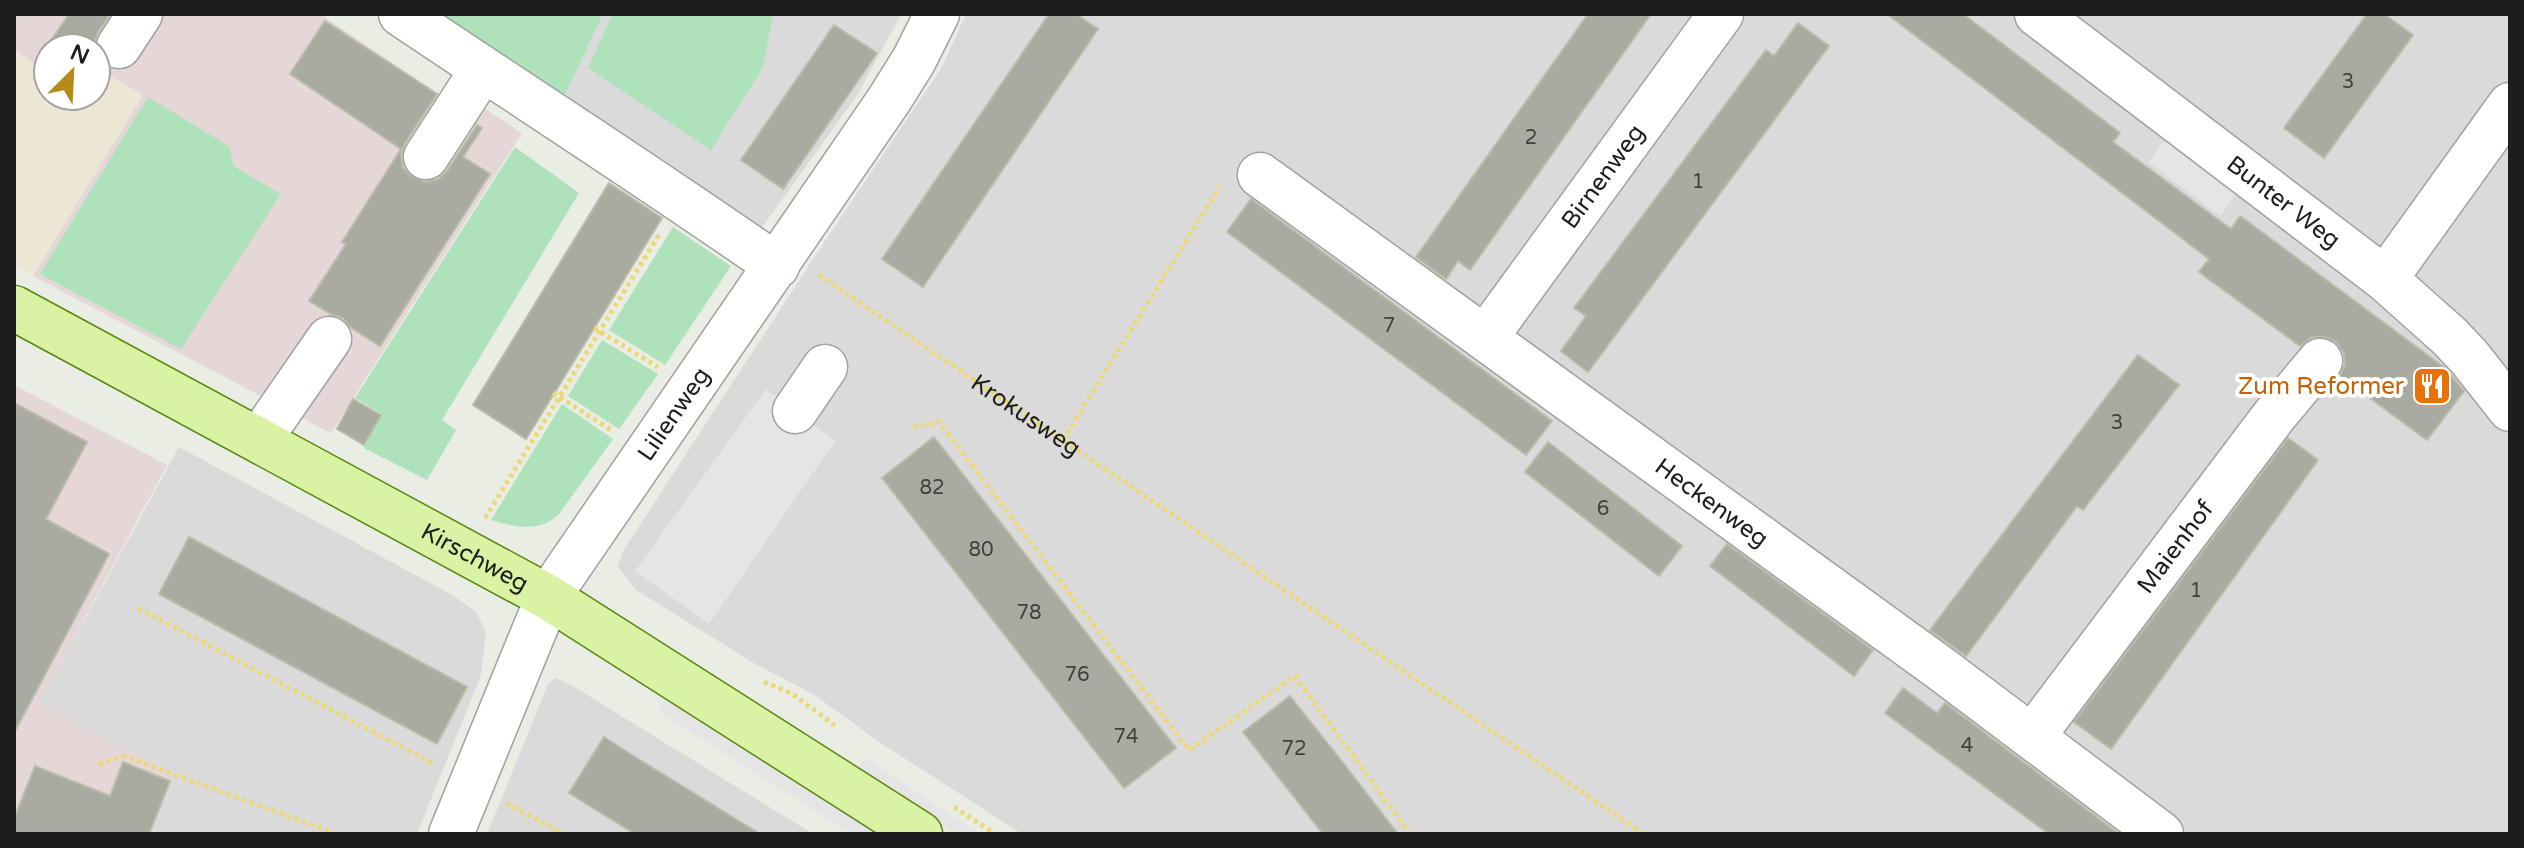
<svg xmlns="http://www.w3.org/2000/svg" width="2524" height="848" viewBox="0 0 2524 848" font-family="'Varela Round',sans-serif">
  <rect width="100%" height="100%" fill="#e9ede4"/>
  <path fill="#dbdada" d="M603,14h298l-43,80 -97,135 -197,-132z
    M966,14h1544v820h-1488l-144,-93 -65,-47 -56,-29 -121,-75 -18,-23 5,-16 190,-292 129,-192z
    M179,447l275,149 22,16 10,20 -5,43 -64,159h-268l-110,-131z
    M556,678l15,7 242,149h-326l61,-150z"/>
  <path fill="#ece7d4" d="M14,50l34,21v25h48v-28l47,27 -110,181 -19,-11z"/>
  <path fill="#e5d6d7" d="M14,14h306l125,84 6,-12 71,47 -191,300 -298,-157 110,-181 -47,-27v-20h-48v23l-34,-21z
    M14,385l153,80 -128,238 133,70 -2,8 -156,53z"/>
  <path fill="#aee2bb" d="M442,14h161l-39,83z
    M613,14h160l-10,53 -52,83 -123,-82z
    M148,97l82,50 3,19 48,28 -100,155 -141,-75z
    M515,147l64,46 -137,227 14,10 -29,50 -63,-32 18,-34 -27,-16z
    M673,227l58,39 -66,99 -56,-35z
    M602,340l56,34 -39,55 -51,-33z
    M562,404l51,35 -54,75c-19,19 -44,13 -68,6z"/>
  <path fill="#e5e5e5" d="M2166,139l72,53 -18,24 -72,-54z
    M766,389l69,52 -126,183 -74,-53z
    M666,700l214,134h-29l-193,-123z
    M865,758l115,76h-25l-98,-64z"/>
  <path fill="#a9aba0" stroke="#b9bda8" stroke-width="2" d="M69,14h41l-12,18 -6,16h-46z
    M1049,14h27l22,15 -175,258 -41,-28z
    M1588,14h63l-181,256 -12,-9 -12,18 -30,-22z
    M1887,14h76l157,119 -7,9 118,87 9,-13 205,152 19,23 -37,49 -87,-64 5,-11 -1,-12 -9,-12 -10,-4h-13l-12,9 -101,-74 10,-13z
    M2367,14h17l29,21 -89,123 -40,-30z
    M325,21l112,73 -32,49 -4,12 2,13 9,9 14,5 12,-3 9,-8 30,-46 5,3 -19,29 27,17 -110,172 -30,-19 -7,-9 -12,-4 -22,-13 37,-57 -4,-2 59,-93 -111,-75z
    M1798,23l31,23 -241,326 -27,-21 25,-35 -12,-8 192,-258 8,6z
    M834,25l43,28 -94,136 -42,-29z
    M609,183l53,35 -136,221 -53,-34z
    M1251,199l301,222 -26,34 -299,-223z
    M2138,355l41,30 -96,125 -6,-4 -111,150 -36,-26z
    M353,399l28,16 -17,30 -27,-16z
    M14,403l73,39 -41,77 63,35 -95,179z
    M934,437l242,311 -52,40 -242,-310z
    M2288,438l30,22 -207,289 -37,-27z
    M1548,442l134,104 -23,30 -134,-104z
    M189,537l278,150 -30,57 -278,-150z
    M1727,544l146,106 -19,26 -144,-110z
    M1903,688l34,25 8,-10 174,131h-70l-164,-121z
    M1290,696l54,68 54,70h-75l-80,-102z
    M604,737l36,23 120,74h-125l-66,-41z
    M123,762l47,19 -21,53h-135v-15l21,-53 75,30z"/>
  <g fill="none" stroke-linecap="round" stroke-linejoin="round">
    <defs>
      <g id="minor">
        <path d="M401,14c125,84 252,165 376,252"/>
        <path id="s2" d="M2037,14l348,265 64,57 20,21 41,52"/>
        <path d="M119,46l21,-32"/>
        <path d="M426,157l57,-88"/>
        <path id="s3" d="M1260,175l680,493 221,166"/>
        <path d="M2385,279l125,-174"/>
        <path id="s4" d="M1485,338l236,-324"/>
        <path d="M795,411l30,-44"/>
        <path d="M259,440l70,-101"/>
        <path id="s5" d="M2032,737l242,-321 46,-55"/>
        <path id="s6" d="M451,834l97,-237 341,-497 25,-40 23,-46"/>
      </g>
      <g id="major">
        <path id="s7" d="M14,308l534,289 372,237"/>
      </g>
    </defs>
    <use href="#minor" stroke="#a1a1a1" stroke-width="47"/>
    <use href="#major" stroke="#56860f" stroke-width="47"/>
    <g stroke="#ebd977" stroke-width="5" stroke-dasharray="4 4" stroke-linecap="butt">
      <path id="s1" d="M819,275l825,559"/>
      <path d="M594,328l64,39"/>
      <path d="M553,393l60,38"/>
      <path d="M913,427l26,-5 250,328 106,-74 115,158"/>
      <path d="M1063,440l157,-254"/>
      <path d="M485,518l175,-285"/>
      <path d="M138,608l296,156"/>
      <path d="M764,682l27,11 46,34"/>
      <path d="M99,764l25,-8 213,78"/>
      <path d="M506,803l58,31"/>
      <path d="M954,807l41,27"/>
    </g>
    <use href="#minor" stroke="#fff" stroke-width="44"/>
    <use href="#major" stroke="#daf2a4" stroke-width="44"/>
  </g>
  <defs>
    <symbol id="restaurant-square" viewBox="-11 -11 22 22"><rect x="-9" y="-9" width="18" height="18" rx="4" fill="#e8710a" stroke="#fff"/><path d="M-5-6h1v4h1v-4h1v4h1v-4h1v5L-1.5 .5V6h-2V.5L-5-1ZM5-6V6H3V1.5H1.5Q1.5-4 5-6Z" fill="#fff"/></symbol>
  </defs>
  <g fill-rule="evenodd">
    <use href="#restaurant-square" x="2410" y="364" width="44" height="44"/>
  </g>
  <g text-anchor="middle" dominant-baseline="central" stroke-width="8" stroke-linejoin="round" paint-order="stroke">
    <g font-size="20" fill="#40403e">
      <text x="2348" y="82">3</text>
      <text x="1531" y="138">2</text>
      <text x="1698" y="182">1</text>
      <text x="1389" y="326">7</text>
      <text x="2117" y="423">3</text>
      <text x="932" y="488">82</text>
      <text x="1603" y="509">6</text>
      <text x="981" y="550">80</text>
      <text x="2196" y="591">1</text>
      <text x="1029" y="613">78</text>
      <text x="1077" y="675">76</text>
      <text x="1126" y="737">74</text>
      <text x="1967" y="746">4</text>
      <text x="1294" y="749">72</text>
    </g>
    <g font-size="24" fill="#1d1d1d" stroke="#fff">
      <text stroke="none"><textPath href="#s4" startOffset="200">Birnenweg</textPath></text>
      <text stroke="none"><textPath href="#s2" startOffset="310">Bunter Weg</textPath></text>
      <text stroke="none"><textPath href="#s6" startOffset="478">Lilienweg</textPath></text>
      <text stroke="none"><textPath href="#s1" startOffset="250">Krokusweg</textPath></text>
      <text stroke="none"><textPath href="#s3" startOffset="558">Heckenweg</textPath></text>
      <text stroke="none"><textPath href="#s5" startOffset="238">Maienhof</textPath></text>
      <text stroke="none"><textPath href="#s7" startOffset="524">Kirschweg</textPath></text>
    </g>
    <g font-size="24" fill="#c56008" stroke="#fff" text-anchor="end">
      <text x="2404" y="386">Zum Reformer</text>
    </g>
  </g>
  <rect width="2524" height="848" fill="none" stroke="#1d1d1d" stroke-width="32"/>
  <g transform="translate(72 72) rotate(24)"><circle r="38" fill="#ffffff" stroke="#a5a5a5" stroke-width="2"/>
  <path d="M0-6L14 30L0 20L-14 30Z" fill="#b58b15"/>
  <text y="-12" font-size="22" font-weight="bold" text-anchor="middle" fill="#1d1d1d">N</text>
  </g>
</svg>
